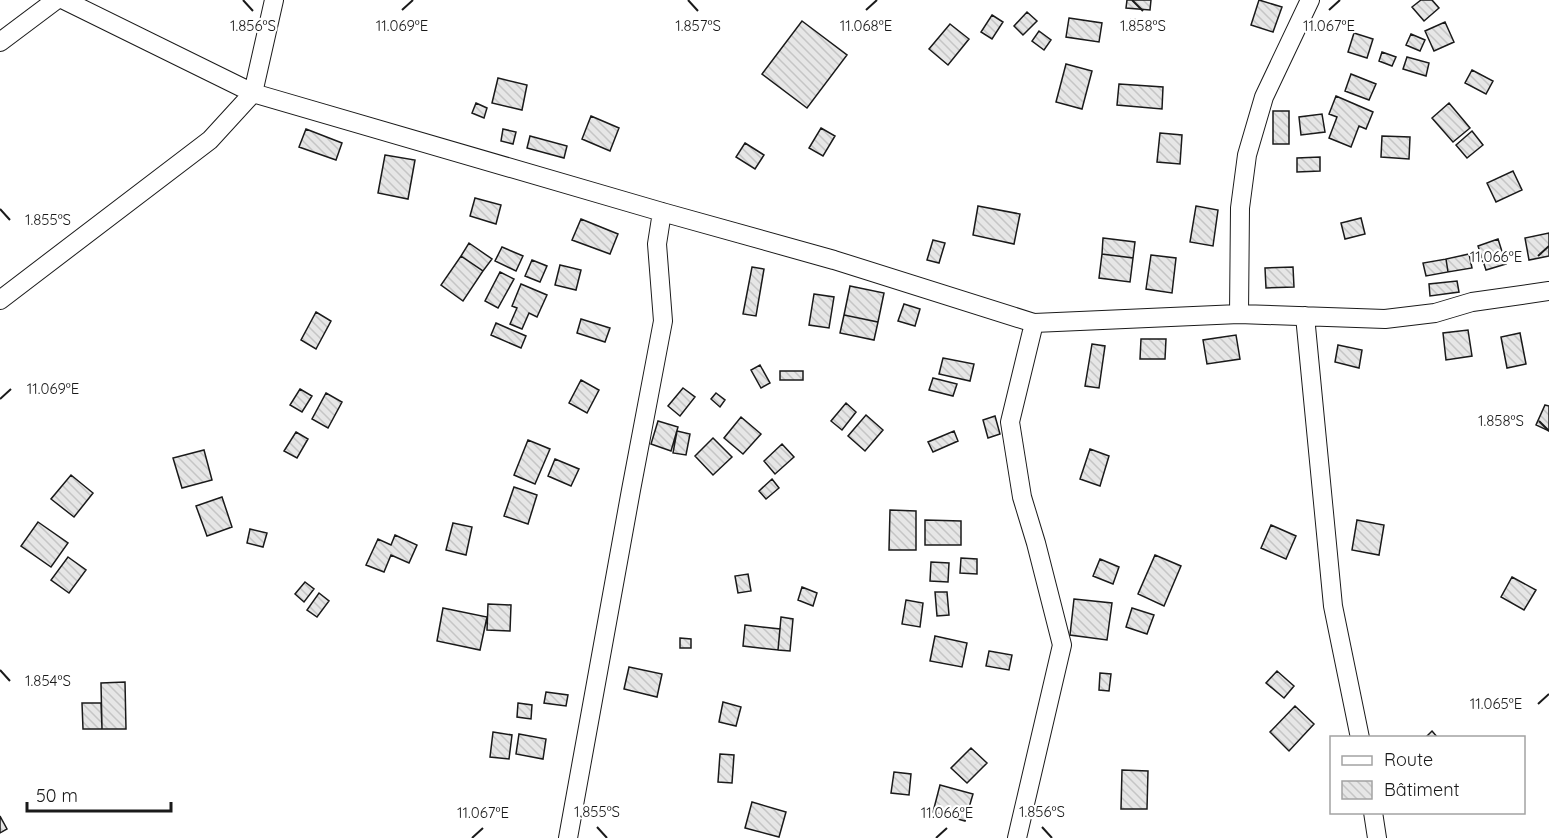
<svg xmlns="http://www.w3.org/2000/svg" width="1549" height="838" viewBox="0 0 1549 838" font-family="Quicksand,sans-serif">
  <defs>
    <pattern id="building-back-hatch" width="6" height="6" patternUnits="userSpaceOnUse" patternTransform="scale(1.5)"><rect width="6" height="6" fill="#e6e6e6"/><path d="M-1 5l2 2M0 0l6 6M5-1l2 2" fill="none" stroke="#c5c5c5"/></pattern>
  </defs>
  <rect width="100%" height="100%" fill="#fff"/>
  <path fill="url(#building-back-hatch)" stroke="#1a1a1a" stroke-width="1.5" d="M1127,0h24l-1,10 -24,-2z
    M1259,0l23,7 -9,25 -22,-7z
    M1421,0h11l7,8 -15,13 -12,-14z
    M1027,12l10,9 -14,14 -9,-9z
    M992,15l11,7 -11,17 -11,-7z
    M1069,18l33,5 -3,19 -33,-5z
    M1131,19l14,2 -1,9 -14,-2z
    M802,21l45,34 -40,53 -45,-34z
    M1445,22l9,20 -20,9 -9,-20z
    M950,24l19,15 -21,26 -19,-16z
    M1039,31l12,9 -7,10 -12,-9z
    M1354,33l19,6 -6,19 -19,-6z
    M1411,34l14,6 -5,11 -14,-6z
    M1382,52l14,5 -4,9 -13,-5z
    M1407,57l22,6 -3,13 -23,-7z
    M1066,64l26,7 -10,38 -26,-7z
    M1472,70l21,11 -7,13 -21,-11z
    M1351,74l25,10 -7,16 -24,-9z
    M498,78l29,7 -5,25 -30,-7z
    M1119,84l44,3 -1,22 -45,-4z
    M1336,96l37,16 -7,17 -7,-3 -8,21 -22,-9 8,-21 -8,-3z
    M476,103l11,5 -3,10 -12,-5z
    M1449,103l21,25 -17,14 -21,-24z
    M1273,111h16v33h-16z
    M1322,114l3,18 -24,3 -2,-18z
    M591,116l28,12 -9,23 -28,-12z
    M821,128l14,8 -12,20 -14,-8z
    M306,129l36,14 -6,17 -37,-13z
    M503,129l13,3 -3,12 -12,-3z
    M1472,131l11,14 -16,13 -11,-13z
    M1160,133l22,2 -2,29 -23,-2z
    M530,136l37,10 -3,12 -37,-10z
    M1382,136l28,1 -1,22 -28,-2z
    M745,143l19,12 -9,14 -19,-12z
    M385,155l30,5 -7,39 -30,-6z
    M1320,157v14l-23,1v-14z
    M1513,171l9,19 -26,12 -9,-19z
    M475,198l26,7 -5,19 -26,-8z
    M978,206l42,8 -6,30 -41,-9z
    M1196,206l22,4 -5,36 -23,-4z
    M1361,218l4,16 -20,5 -4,-16z
    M581,219l37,15 -8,20 -38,-14z
    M1549,233v23l-20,4 -4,-22z
    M1103,238l32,4 -2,16 -31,-4z
    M1498,239l8,25 -20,6 -8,-24z
    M933,240l12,3 -6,20 -12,-3z
    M469,243l23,16 -9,12 -22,-15z
    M502,247l21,9 -7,15 -21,-10z
    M1102,254l31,4 -3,24 -31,-4z
    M1469,254l3,14 -24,4 -2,-13z
    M1151,255l25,3 -4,35 -26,-4z
    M461,256l22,15 -20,30 -22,-16z
    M1446,259l2,13 -22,4 -3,-13z
    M532,260l15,6 -7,16 -15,-6z
    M560,265l21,5 -5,20 -21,-5z
    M752,267l12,2 -8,47 -13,-2z
    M1293,267l1,20 -28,1 -1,-20z
    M500,272l14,7 -16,29 -13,-7z
    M1457,281l2,11 -29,4 -1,-12z
    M521,284l26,11 -10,22 -8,-4 -7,16 -12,-5 7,-16 -5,-2z
    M850,286l34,7 -6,29 -34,-7z
    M814,294l20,3 -5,31 -20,-3z
    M904,304l16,5 -5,17 -17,-5z
    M316,312l15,9 -15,28 -15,-9z
    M844,315l34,7 -4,18 -34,-7z
    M581,319l29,9 -5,14 -28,-9z
    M496,323l30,13 -5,12 -30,-13z
    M1468,330l4,26 -26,4 -3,-27z
    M1520,333l6,31 -19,4 -6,-31z
    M1236,335l4,24 -33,5 -4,-24z
    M1141,339h25l-1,20h-25z
    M1092,344l13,2 -6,42 -14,-2z
    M1338,345l24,5 -3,18 -24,-6z
    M943,358l31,6 -4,17 -31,-7z
    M760,365l10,18 -9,5 -10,-18z
    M780,371h23v9h-23z
    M933,378l24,6 -4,12 -24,-6z
    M581,380l18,10 -12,23 -18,-10z
    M683,388l12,9 -15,19 -12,-10z
    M300,389l12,7 -10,16 -12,-7z
    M326,393l16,9 -14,26 -16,-9z
    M716,393l9,7 -5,7 -9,-8z
    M846,403l10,9 -14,18 -11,-9z
    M1545,405l4,1v25l-13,-6z
    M866,415l17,15 -18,21 -17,-15z
    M995,416l5,18 -12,4 -5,-18z
    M741,417l20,17 -18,20 -19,-16z
    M658,421l20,6 -7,24 -20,-7z
    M677,431l13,3 -4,21 -13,-2z
    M954,431l4,10 -25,11 -5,-10z
    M296,432l12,7 -11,19 -13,-7z
    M713,438l19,19 -19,18 -18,-19z
    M528,440l22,9 -15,35 -21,-9z
    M782,444l12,13 -19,17 -11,-13z
    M1090,449l19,7 -9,30 -20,-7z
    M204,450l8,30 -30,8 -9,-30z
    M555,459l24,10 -8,17 -23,-10z
    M71,475l22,18 -19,24 -23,-18z
    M772,479l7,9 -13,11 -7,-8z
    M514,487l23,8 -9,29 -24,-8z
    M222,497l10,30 -25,9 -11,-30z
    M890,510l26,1v39h-27z
    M925,520l36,1v24h-36z
    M1357,520l27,5 -5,30 -27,-5z
    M38,522l30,21 -17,24 -30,-21z
    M453,523l19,4 -6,28 -20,-5z
    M1271,525l25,11 -10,23 -25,-11z
    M250,529l17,4 -4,14 -16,-4z
    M395,535l22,10 -8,18 -18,-8 -7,17 -18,-7 12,-26 13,6z
    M1155,555l26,11 -17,40 -26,-12z
    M68,557l18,13 -17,23 -18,-13z
    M961,558l16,1v15l-17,-1z
    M1100,559l19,8 -6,17 -20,-8z
    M931,562l18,1 -1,19 -18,-1z
    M748,574l3,17 -13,2 -3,-17z
    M1512,577l24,13 -12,20 -23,-13z
    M305,582l9,7 -10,13 -9,-8z
    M802,587l15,6 -4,13 -15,-6z
    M935,592h12l2,23 -12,1z
    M319,593l10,8 -12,16 -10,-7z
    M1074,599l38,4 -5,37 -37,-5z
    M906,600l17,3 -3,24 -18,-3z
    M488,604l23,1 -1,26 -23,-1z
    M443,608l44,9 -7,33 -43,-9z
    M1132,608l22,7 -7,19 -21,-7z
    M781,617l12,2 -3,32 -12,-1z
    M745,625l35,4 -2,21 -35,-4z
    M935,636l32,7 -5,24 -32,-6z
    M680,638l11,1v9h-11z
    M989,651l23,4 -3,15 -23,-4z
    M629,667l33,7 -5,23 -33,-8z
    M1277,671l17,15 -10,12 -18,-15z
    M1100,673l11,1 -2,17 -10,-1z
    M125,682l1,47h-24l-1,-46z
    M546,692l22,3 -2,11 -22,-3z
    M723,702l18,5 -5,19 -17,-4z
    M82,703h19l1,26h-19z
    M518,703l14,2 -1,14 -14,-2z
    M1295,706l19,18 -25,27 -19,-19z
    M1432,731l6,7h-13z
    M493,732l19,3 -3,24 -19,-2z
    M519,734l27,5 -3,20 -27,-5z
    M971,748l16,15 -20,20 -16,-15z
    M720,754l14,1 -2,28 -14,-1z
    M1122,770l26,1 -1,38h-26z
    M894,772l17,2 -2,21 -18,-2z
    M940,785l33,9 -8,27 -32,-9z
    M752,802l34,10 -7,25 -34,-9z
    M0,816l7,13 -7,4z"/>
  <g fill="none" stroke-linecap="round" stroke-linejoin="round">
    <defs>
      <path id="street" d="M64,0l189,93 409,119 172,48 200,63 205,-9 146,5 50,-6 37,-11 77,-11
        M0,42l56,-42
        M0,300l210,-160 43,-47 21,-93
        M1239,314l1,-106 7,-53 17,-58 46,-97
        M1305,316l28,290 27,132
        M1373,812l4,26
        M568,838l63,-348 32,-169 -6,-77 5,-32
        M1017,838l45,-193 -26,-102 -14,-46 -12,-75 24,-99"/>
    </defs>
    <use href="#street" stroke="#1a1a1a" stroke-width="20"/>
    <use href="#street" stroke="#fff" stroke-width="18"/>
  </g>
  <path fill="none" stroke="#1a1a1a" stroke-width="2" d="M243,0l10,11M688,0l10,11M1132,0l11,11M402,10l11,-10M866,10l11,-10M1329,10l11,-10M0,209l10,11M1538,256l11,-10M0,399l11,-10M1539,421l10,10M0,670l10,11M1538,704l11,-10M597,827l10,11M1042,827l10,11M472,838l11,-10M936,838l11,-10"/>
  <g font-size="15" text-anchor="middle" fill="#1a1a1a" stroke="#fff" stroke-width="4.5" stroke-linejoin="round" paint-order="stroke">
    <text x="402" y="31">11.069°E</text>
    <text x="866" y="31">11.068°E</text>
    <text x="1329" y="31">11.067°E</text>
    <text x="253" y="31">1.856°S</text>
    <text x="698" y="31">1.857°S</text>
    <text x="1143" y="31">1.858°S</text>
    <text x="48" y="225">1.855°S</text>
    <text x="1496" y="262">11.066°E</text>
    <text x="53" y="394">11.069°E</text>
    <text x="1501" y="426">1.858°S</text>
    <text x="48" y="686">1.854°S</text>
    <text x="1496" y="709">11.065°E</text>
    <text x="597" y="817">1.855°S</text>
    <text x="1042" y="817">1.856°S</text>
    <text x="483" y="818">11.067°E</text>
    <text x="947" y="818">11.066°E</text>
  </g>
  <rect x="1330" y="736" width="195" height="78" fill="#ffffff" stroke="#a3a3a3" stroke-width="1.5"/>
  <rect x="1342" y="756" width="30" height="9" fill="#ffffff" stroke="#a3a3a3" stroke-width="1.5"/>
  <text x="1384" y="766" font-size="18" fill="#1a1a1a">Route</text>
  <rect x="1342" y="781" width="30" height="18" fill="url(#building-back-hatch)" stroke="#a3a3a3" stroke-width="1.5"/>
  <text x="1384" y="796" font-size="18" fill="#1a1a1a">Bâtiment</text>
  <path d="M27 802v9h144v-9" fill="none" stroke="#1a1a1a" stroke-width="3"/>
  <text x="36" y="802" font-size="18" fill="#1a1a1a" stroke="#ffffff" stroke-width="4.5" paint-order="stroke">50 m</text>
</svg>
